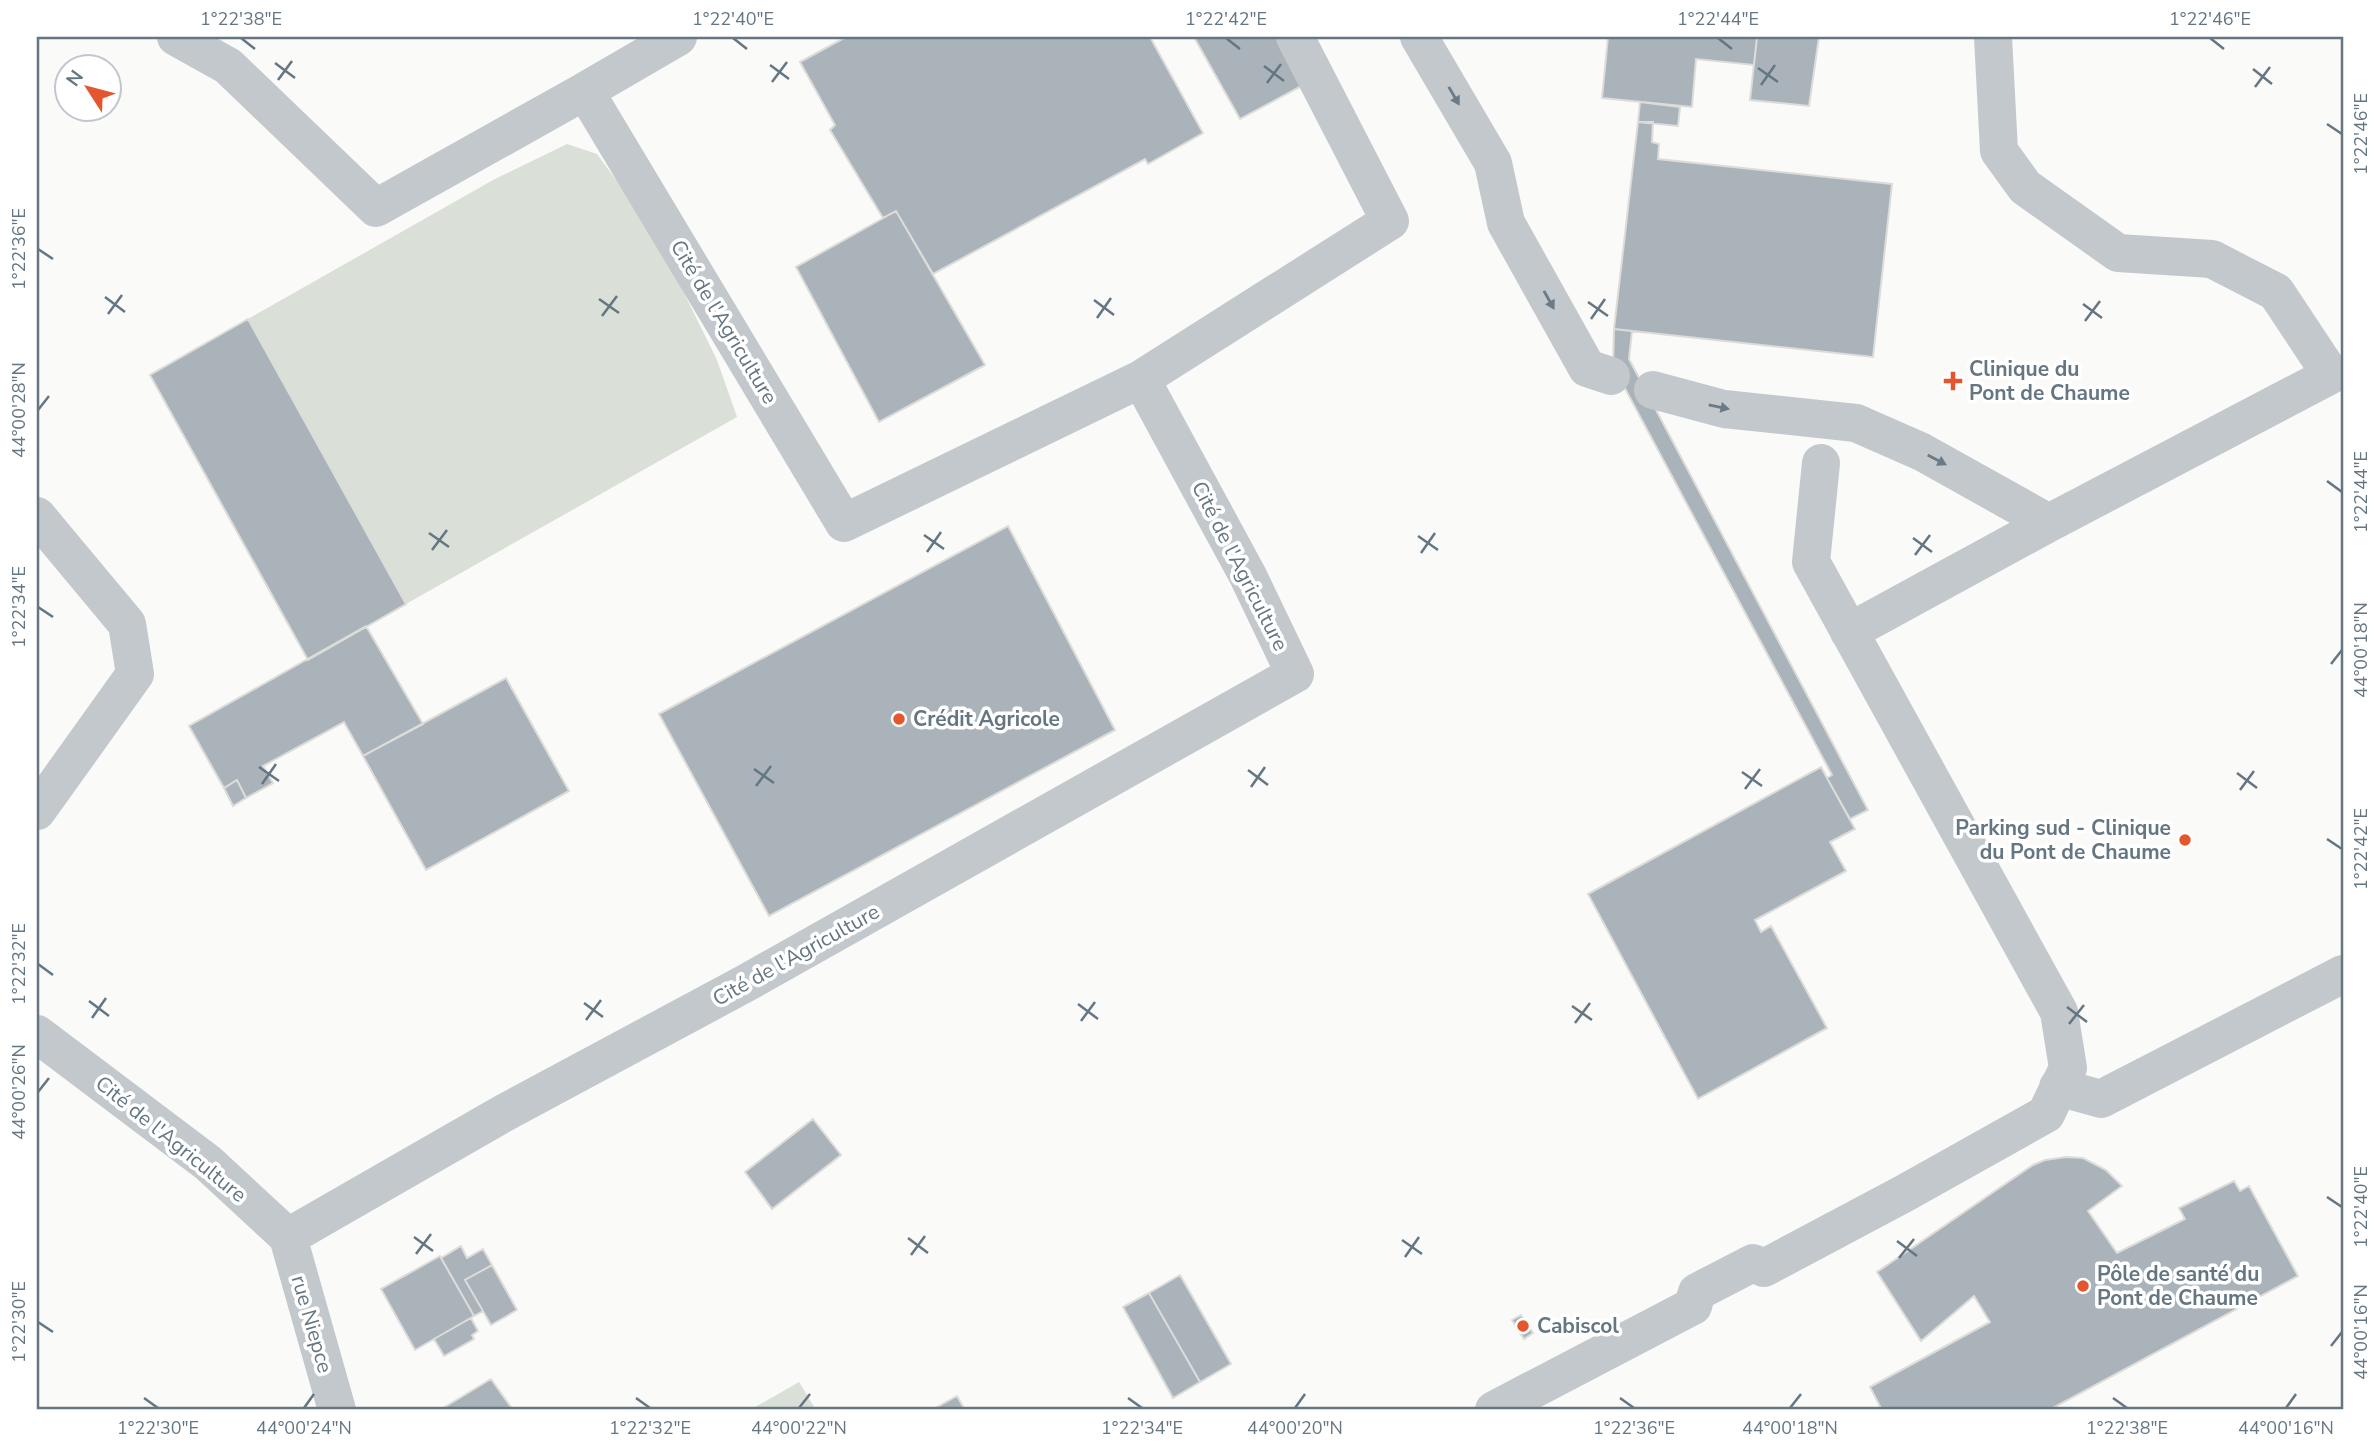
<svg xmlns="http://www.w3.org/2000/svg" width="2380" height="1447" viewBox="0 0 2380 1447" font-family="'Nunito Sans',sans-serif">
  <rect width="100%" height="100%" fill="#fafaf8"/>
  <path fill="#dadfd7" d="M567,144l30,10 57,78 63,128 20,57 -331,187 -158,-285 245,-139z
    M799,1382l17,28h-66z"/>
  <path fill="#aab3b9" stroke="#dcdcda" stroke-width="2" d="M846,37h304l53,96 -55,31 -3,-5 -212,115 -37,-63 -13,7 -53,-88 5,-5 -35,-63z
    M1194,37h87l26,46 -67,36z
    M1608,37h149l-3,28 -58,-6 -4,48 -90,-9z
    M1757,37h62l-10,69 -59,-6z
    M1640,102l40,5 -2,19 -40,-4z
    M1638,122h15l-1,20 7,2 -1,15 234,25 -19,173 -259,-28z
    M896,211l89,154 -106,57 -83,-155z
    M248,319l158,285 -98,56 -158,-285z
    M1614,329l18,2 -3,28 239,451 -18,9 -23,-41 5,-3 -219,-409z
    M1008,526l107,204 -346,186 -110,-202z
    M366,626l57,98 -60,32 -19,-34 -81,44 10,17 -27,15 -9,-18 -13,8 -35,-62z
    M506,678l63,113 -143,79 -63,-114z
    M1821,767l34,62 -25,13 16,29 -91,49 6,12 10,-6 56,102 -129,71 -110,-205z
    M237,780l9,18 -13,8 -9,-18z
    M813,1119l28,36 -69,54 -27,-37z
    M2066,1157l17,1 23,12 16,16 -34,25 29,42 68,-34 -6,-11 55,-27 6,10 9,-5 49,90 -249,134h-167l-12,-23 120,-65 -16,-26 -53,45 -44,-69 156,-107 12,-5z
    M461,1246l6,12 16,-9 9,16 -27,15 18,31 -9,5 -33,-58z
    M440,1256l34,60 -59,34 -34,-61z
    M492,1265l25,45 -26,15 -26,-45z
    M1180,1275l51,89 -31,18 -51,-89z
    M1149,1293l51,89 -27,16 -50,-91z
    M1521,1315l12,18 -9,6 -12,-19z
    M471,1318l7,13 -6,4 2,4 -30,17 -10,-17z
    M491,1379l22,31h-73z
    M957,1396l8,14h-33z"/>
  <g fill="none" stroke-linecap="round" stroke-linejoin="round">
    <path stroke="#c3c8cc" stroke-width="38" d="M176,37l52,29 148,142 209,-117 259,432 297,-144 107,197 47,98 -549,309 -242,130 -216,124
      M1419,37l74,126 13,60 81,145 24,8
      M585,91l93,-54
      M1141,379l249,-158 -95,-184
      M1653,390l71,19 132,14 66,29 127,71
      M37,516l90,108 8,50 -98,137
      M1849,632l200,-109 282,-148 -55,-83 -64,-33 -94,-6 -93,-66 -26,-36 -6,-114
      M37,1034l171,129 80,74
      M2058,1087l43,12 242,-125
      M288,1237l49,173
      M1764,1268l141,-75 141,-79 22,-46 -9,-56 -248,-450 10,-99
      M1494,1410l199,-104 4,-14 56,-29 11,5"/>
  </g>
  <defs><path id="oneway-solid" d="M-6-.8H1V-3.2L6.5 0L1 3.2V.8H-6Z" transform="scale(1.75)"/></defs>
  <g fill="#6a7a87">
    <use href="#oneway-solid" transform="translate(1454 96) rotate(60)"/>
    <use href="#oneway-solid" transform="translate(1549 300) rotate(61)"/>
    <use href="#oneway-solid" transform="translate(1719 407) rotate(12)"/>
    <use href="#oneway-solid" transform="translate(1937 460) rotate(28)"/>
  </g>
  <path fill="none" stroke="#657683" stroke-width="2.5" d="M241,38l14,11M733,38l14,11M1226,38l14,11M1718,38l14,11M2210,38l14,11M275,63l20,15M770,65l19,14M1264,66l20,15M1758,68l20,14M2253,69l19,15M278,80l14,-19M772,82l15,-20M1267,83l14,-19M1761,85l14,-20M2255,87l15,-20M2327,124l15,10M38,249l15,10M105,297l20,15M599,299l20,14M1094,300l20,15M1588,302l20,14M2083,304l19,14M108,314l14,-19M602,316l15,-20M1097,318l14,-20M1591,319l14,-20M2085,321l15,-20M38,410l11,-14M2327,481l15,11M429,533l20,14M924,535l20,14M1418,536l20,14M1913,538l19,14M432,550l15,-20M927,552l14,-20M1421,553l14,-20M1915,555l15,-20M38,607l15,10M2331,664l11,-14M259,767l20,14M754,769l20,14M1248,770l20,15M1742,772l20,14M2237,773l20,15M262,784l14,-20M756,786l15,-20M1251,787l14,-20M1745,789l15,-20M2240,790l14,-19M2327,839l15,10M38,964l15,11M89,1001l20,15M584,1003l19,14M1078,1004l20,15M1572,1006l20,14M2067,1007l20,15M92,1018l14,-20M586,1020l15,-20M1081,1021l14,-19M1575,1023l15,-20M2069,1024l15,-19M38,1092l11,-14M2327,1197l15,10M414,1237l19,14M908,1238l20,15M1402,1240l20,14M1897,1241l20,15M416,1254l15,-20M911,1255l14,-19M1405,1257l14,-20M1899,1258l15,-19M38,1322l15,10M2331,1346l11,-14M144,1398l14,10M636,1398l14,10M1128,1398l14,10M1620,1398l14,10M2113,1398l14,10M304,1408l10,-14M799,1408l11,-14M1295,1408l10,-14M1790,1408l11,-14M2286,1408l10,-14"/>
  <g fill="#e4572e" stroke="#fff" stroke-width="2.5">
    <path d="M1949.5 370.5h7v7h7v7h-7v7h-7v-7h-7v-7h7z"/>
    <circle cx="899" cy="719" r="7"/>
    <circle cx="2185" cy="840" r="7"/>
    <circle cx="2083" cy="1286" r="7"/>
    <circle cx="1523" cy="1326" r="7"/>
  </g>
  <g text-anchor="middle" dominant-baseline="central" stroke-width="7" stroke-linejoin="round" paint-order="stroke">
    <g font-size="21" fill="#657683" stroke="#fff">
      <text transform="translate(724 322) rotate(59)">Cité de l'Agriculture</text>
      <text transform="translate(1240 566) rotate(63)">Cité de l'Agriculture</text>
      <text transform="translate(796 955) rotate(-29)">Cité de l'Agriculture</text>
      <text transform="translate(171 1139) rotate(39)">Cité de l'Agriculture</text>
      <text transform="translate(312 1324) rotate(74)">rue Niepce</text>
    </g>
    <g font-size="21" font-weight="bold" fill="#657683" stroke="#fff" text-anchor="start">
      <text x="1969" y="369">Clinique du<tspan x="1969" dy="24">Pont de Chaume</tspan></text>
      <text x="913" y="719">Crédit Agricole</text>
      <text x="2171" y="828" text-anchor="end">Parking sud - Clinique<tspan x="2171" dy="24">du Pont de Chaume</tspan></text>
      <text x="2097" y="1274">Pôle de santé du<tspan x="2097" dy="24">Pont de Chaume</tspan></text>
      <text x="1537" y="1326">Cabiscol</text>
    </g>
  </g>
  <rect width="2380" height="1447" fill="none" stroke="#ffffff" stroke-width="77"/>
  <g transform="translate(88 88) rotate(306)"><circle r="33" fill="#ffffff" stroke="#c1c8cd" stroke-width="2"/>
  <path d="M0-5L12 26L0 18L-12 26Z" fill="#e4572e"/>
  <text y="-10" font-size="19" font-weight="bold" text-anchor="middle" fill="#657683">N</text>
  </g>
  <rect x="38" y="38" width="2304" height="1370" fill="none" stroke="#657683" stroke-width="2.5"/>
  <g font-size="18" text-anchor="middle" fill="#657683">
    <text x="241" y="25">1°22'38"E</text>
    <text x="733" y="25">1°22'40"E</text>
    <text x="1226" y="25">1°22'42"E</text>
    <text x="1718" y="25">1°22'44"E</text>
    <text x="2210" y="25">1°22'46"E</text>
    <text transform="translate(2361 134) rotate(-90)" y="6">1°22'46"E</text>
    <text transform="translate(19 249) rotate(-90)" y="6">1°22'36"E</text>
    <text transform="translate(19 410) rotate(-90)" y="6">44°00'28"N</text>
    <text transform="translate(2361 492) rotate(-90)" y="6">1°22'44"E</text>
    <text transform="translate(19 607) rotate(-90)" y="6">1°22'34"E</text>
    <text transform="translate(2361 650) rotate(-90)" y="6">44°00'18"N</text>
    <text transform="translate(2361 849) rotate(-90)" y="6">1°22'42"E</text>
    <text transform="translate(19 964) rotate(-90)" y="6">1°22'32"E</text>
    <text transform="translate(19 1092) rotate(-90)" y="6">44°00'26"N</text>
    <text transform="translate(2361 1207) rotate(-90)" y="6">1°22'40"E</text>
    <text transform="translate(19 1322) rotate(-90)" y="6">1°22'30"E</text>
    <text transform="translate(2361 1332) rotate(-90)" y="6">44°00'16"N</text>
    <text x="158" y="1434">1°22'30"E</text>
    <text x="304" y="1434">44°00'24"N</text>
    <text x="650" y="1434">1°22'32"E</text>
    <text x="799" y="1434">44°00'22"N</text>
    <text x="1142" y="1434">1°22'34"E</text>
    <text x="1295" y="1434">44°00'20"N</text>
    <text x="1634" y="1434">1°22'36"E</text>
    <text x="1790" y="1434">44°00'18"N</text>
    <text x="2127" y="1434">1°22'38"E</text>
    <text x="2286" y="1434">44°00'16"N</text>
  </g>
</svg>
